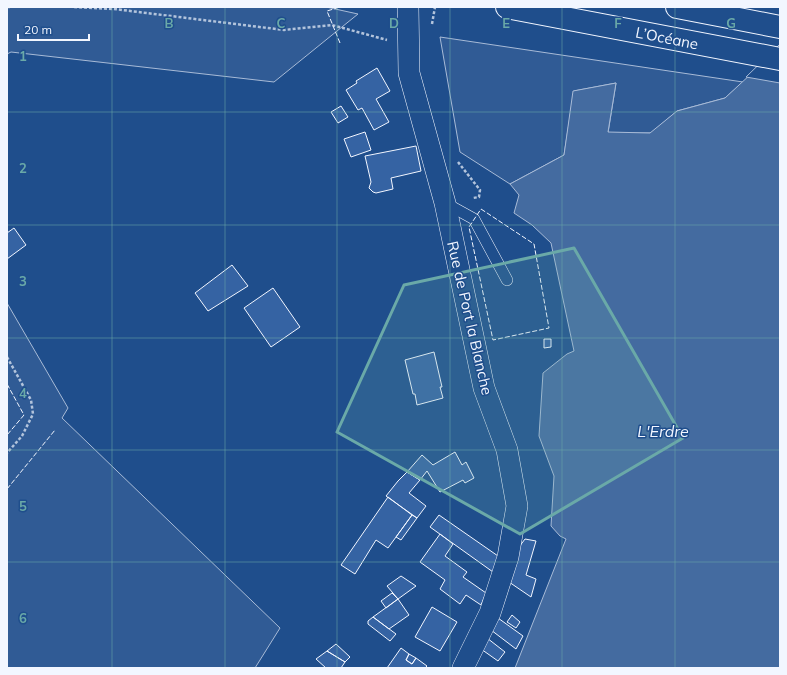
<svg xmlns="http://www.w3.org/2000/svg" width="787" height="675" viewBox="0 0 787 675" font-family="Mulish,sans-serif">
  <rect width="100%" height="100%" fill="#1f4e8c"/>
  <path fill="#305b95" stroke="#a8bbd7" d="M7,7h319l32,7 -84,68 -263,-30 -4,2z
    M440,37l303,45 -18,16 -48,13 -26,22h-43l8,-50 -42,8 -10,64 -54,29 -50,-32z
    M7,303l61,105 -6,10 218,210 -25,40h-248z"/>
  <path fill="#446ba0" stroke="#a8bbd7" d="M780,47v621h-265l51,-129 -6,-3 -9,-10 3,-50 -15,-40 4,-63 24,-19 7,-3 -23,-108 -19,-18 -18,-12 5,-18 -9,-11 54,-29 9,-64 43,-8 -8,49 42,1 27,-22 48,-13z"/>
  <path fill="#1f4e8c" stroke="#a8bbd7" d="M779,45h1v38l-34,-6z"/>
  <path fill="#3563a3" stroke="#f2f6ff" d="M377,68l13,23 -14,8 13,23 -15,8 -12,-22 -4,2 -12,-20 11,-7 -1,-2z
    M341,106l7,11 -10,6 -7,-11z
    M365,132l6,18 -20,7 -7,-18z
    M416,146l5,25 -30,7 2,11 -17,4 -3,-1 -4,-4 2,-6 -6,-26z
    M14,228l12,17 -19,14v-26z
    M232,265l16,21 -40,25 -13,-18z
    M273,288l27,39 -29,20 -27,-39z
    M544,339h7v8l-7,1z
    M434,352l8,35h-2l3,11 -26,7 -2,-11h-2l-8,-34z
    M455,452l7,13 4,-3 8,16 -9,5 -2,-3 -23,12 -13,-21 -7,9 -13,-8 15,-17 11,10z
    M407,472l13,8 -11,13 17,13 -9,12 -31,-22 12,-15z
    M388,497l24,18 -24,33 -12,-8 -21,34 -14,-9z
    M412,515l5,3 -16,22 -5,-3z
    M439,515l59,41 -5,16 -63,-45z
    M440,534l13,10 -8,12 22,16 -4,5 23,16 -5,12 -15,-10 -6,9 -20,-15 5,-9 -25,-18z
    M525,539l11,2 -10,34 10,4 -5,18 -22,-15 10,-35z
    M401,576l15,10 -18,13 -11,-13z
    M392,593l6,6 -12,9 -5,-7z
    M398,599l11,16 -20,14 -16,-12z
    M432,607l25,15 -17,29 -25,-14z
    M512,615l8,7 -4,6 -9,-6z
    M373,617l23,17 -6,7 -22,-17v-3z
    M498,618l25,18 -7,13 -25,-19z
    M487,638l18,14 -7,9 -17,-12z
    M336,644l14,13 -5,5 -18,-11z
    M401,648l8,6 -3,6 6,4 4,-6 11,8 -2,2h-38z
    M327,651l18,11 -4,6h-15l-10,-9z
    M409,654l7,4 -4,6 -6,-4z"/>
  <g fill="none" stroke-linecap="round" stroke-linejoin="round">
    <defs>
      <path id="service" d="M445,203l29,16 33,61"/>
      <path id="minor" d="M408,7l1,66 36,130 39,185 23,62 10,56 -9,51 -18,56 -27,55"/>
      <path id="motorway" d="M507,7l273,52
        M677,7l103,20"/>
    </defs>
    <use href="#service" stroke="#f2f6ff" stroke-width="12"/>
    <use href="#minor" stroke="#f2f6ff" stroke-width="22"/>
    <use href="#motorway" stroke="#f2f6ff" stroke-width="24"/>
    <path stroke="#b3c4dc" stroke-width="2.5" stroke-dasharray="3 2" stroke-linecap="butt" d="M7,7h3
      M74,7l40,2 170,21 48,-5 55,15
      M432,24l3,-17
      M458,162l22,28 -1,7 -6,1
      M7,357l24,43 2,14 -11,22 -15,17"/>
    <use href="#service" stroke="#1f4e8c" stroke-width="11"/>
    <use href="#minor" stroke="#1f4e8c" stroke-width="21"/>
    <use href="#motorway" stroke="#1f4e8c" stroke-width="22"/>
    <path stroke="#f2f6ff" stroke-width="1" stroke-dasharray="5 2" stroke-linecap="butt" d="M340,43l-13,-32 13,-4
      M481,209l53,35 15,84 -56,12 -24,-113z
      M7,384l17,31 -17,20
      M7,489l48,-59"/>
  </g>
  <path fill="#6aa9a8" fill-opacity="0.2" stroke="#6aa9a8" stroke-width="3" stroke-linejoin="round" d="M574,248l109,190 -163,96 -183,-102 67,-147z"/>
  <path fill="none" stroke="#6aa9a8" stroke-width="1" stroke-opacity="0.55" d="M112,7v661M225,7v661M337,7v661M450,7v661M562,7v661M675,7v661M7,112h773M7,225h773M7,338h773M7,450h773M7,562h773"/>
  <g text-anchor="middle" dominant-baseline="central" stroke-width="3" stroke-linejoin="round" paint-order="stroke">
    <g font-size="15" fill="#f2f6ff" stroke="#1f4e8c">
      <text transform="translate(667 38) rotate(11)">L’Océane</text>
      <text transform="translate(470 318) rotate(77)">Rue de Port la Blanche</text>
    </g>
    <g font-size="16" font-style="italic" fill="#f2f6ff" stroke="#1f4e8c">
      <text x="663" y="431">L'Erdre</text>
    </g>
  </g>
  <g font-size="13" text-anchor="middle" font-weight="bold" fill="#6aa9a8" stroke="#1f4e8c" stroke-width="3" stroke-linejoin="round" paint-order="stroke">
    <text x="169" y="28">B</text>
    <text x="281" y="28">C</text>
    <text x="394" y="28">D</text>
    <text x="506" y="28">E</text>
    <text x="618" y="28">F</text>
    <text x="731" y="28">G</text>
    <text x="23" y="61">1</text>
    <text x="23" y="173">2</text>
    <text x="23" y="286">3</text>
    <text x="23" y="398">4</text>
    <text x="23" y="511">5</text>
    <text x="23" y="623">6</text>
  </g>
  <rect width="787" height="675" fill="none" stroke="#f2f6ff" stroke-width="16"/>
  <path d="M18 34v6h71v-6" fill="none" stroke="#f2f6ff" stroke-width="2"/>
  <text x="24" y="34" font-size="12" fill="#f2f6ff" stroke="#1f4e8c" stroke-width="3" paint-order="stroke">20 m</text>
</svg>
